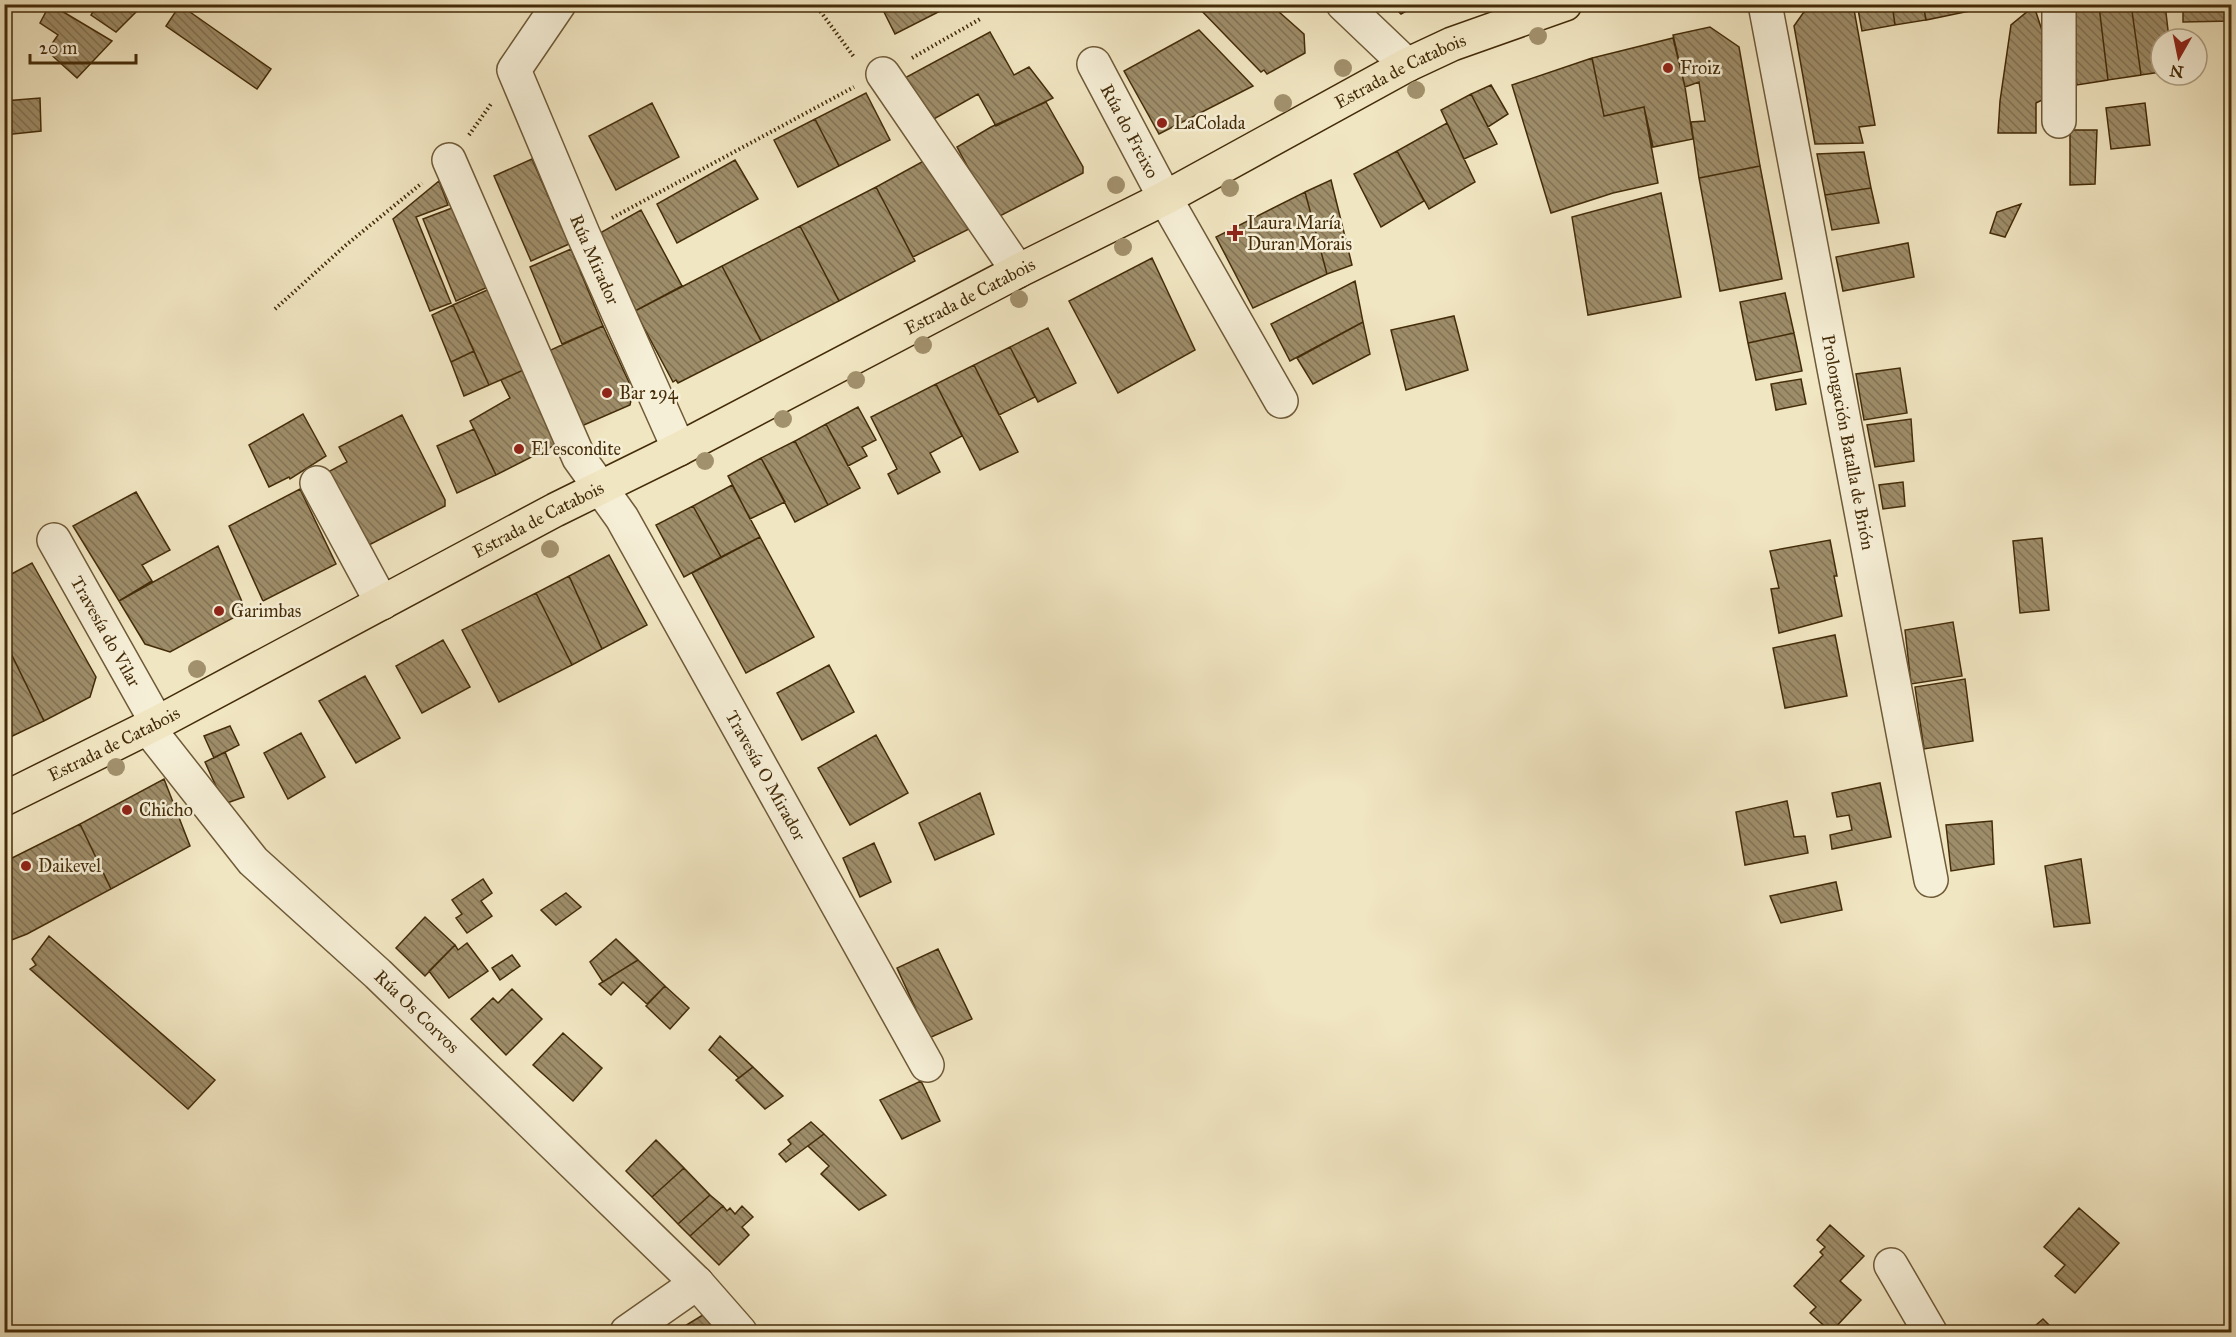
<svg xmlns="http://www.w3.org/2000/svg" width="2236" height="1337" viewBox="0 0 2236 1337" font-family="'IM FELL Great Primer',serif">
  <defs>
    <pattern id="building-back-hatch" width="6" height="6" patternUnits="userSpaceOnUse" patternTransform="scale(1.5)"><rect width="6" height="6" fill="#9e8d69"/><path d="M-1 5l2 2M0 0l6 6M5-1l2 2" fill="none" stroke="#827355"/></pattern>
  </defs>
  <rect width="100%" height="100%" fill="#f1e6c2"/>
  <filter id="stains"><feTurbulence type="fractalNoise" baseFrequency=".00333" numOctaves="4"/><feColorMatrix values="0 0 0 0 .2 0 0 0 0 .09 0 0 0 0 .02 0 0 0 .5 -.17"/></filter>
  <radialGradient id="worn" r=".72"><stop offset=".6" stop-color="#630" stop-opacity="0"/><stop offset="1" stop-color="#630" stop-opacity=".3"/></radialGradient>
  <path fill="url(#building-back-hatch)" stroke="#442c09" stroke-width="1.5" d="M50,4l62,37 -35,37 -30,-27 11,-16 -18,-12z
    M88,4h56l-28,28 -25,-17 3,-5z
    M880,4h72v1l-57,29z
    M1195,4h75l34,30 1,19 -38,21 -3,-4 -3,2z
    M1391,4h28l-18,10z
    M1834,4h19l22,121 -16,2 4,16 -48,1 -21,-118 12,-17z
    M1857,4h35l3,21 -33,6z
    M1892,4h31l3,16 -31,5z
    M1923,4h45l2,7 -44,9z
    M1968,4h25l-23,7z
    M2108,4h23l10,71 -33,5 -9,-74z
    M2131,4h34l4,35h-8v33l-20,3z
    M2183,4h49v17l-49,1z
    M180,5l91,64 -14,20 -91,-63z
    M2034,6l17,52 -3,39 -12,6v30h-38l2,-32 11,-76z
    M2099,6l9,74 -31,5 -12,-74z
    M1710,27l29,20 21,119 -61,12 -8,-56 14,-1 -6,-39 -14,5 -12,-52z
    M1199,30l54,56 -94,48 -35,-63z
    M990,32l24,43 15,-8 24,31 -57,28 -18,-32 -53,30 -24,-44z
    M1673,38l12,49 8,52 -40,8 -9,-40 -40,9 -12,-58z
    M1592,58l12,58 40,-9 14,76 -45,10 -62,20 -39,-128z
    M1491,85l17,29 -20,13 -17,-33z
    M866,93l24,47 -51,26 -24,-47z
    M1471,94l26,50 -33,15 -23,-49z
    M40,98l1,33 -37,4v-34z
    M1046,102l37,65v6l-85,44 -5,-3 -36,-67 34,-20z
    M652,103l27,54 -63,33 -27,-54z
    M2145,103l5,42 -39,4 -5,-41z
    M815,119l24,47 -41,21 -24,-47z
    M1447,123l28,59 -46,27 -32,-58z
    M2070,130h27l-2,54 -25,1z
    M1397,151l27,50 -43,26 -27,-53z
    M1864,152l7,36 -46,7 -8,-41z
    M931,157l46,68 -64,32 -37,-70z
    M532,159l37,85 -38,17 -37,-85z
    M735,160l23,39 -81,44 -20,-39z
    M1760,166l22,113 -62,12 -21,-113z
    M1331,180l21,85 -25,9 -22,-82z
    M439,181l9,24 -32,12 35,86 -21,8 -37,-92z
    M876,187l39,74 -76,40 -39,-75z
    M1871,188l8,35 -47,7 -7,-35z
    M1305,192l22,82 -74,34 -37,-71z
    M1661,193l20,104 -93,18 -16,-98z
    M2021,204l-16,33 -15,-4 7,-21z
    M460,205l30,81 -34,15 -33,-82z
    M641,210l41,76 -47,25 -35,-78z
    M800,226l39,75 -78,40 -39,-75z
    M1908,243l6,34 -71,14 -7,-34z
    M571,249l32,77 -41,18 -32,-77z
    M1152,258l43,92 -77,43 -49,-92z
    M722,266l39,75 -83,42 -2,-3 -3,2 -38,-71z
    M1355,281l8,41 -73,39 -19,-37z
    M492,288l36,80 -39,17 -36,-80z
    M1785,293l9,40 -46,10 -8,-41z
    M453,305l21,46 -23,11 -19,-47z
    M1454,316l14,54 -62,20 -15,-60z
    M1363,322l7,32 -57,30 -16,-26z
    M603,326l30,65 -3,14 -53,23 -35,-74z
    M1048,328l28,55 -38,19 -28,-55z
    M1794,333l8,38 -46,9 -8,-37z
    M1010,347l25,50 -36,18 -25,-50z
    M474,351l15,34 -25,11 -13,-34z
    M974,365l44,87 -38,18 -44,-86z
    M528,368l33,74 -65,33 -26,-54 40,-23 -9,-18z
    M1900,368l7,45 -43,7 -8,-46z
    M1801,379l5,25 -30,6 -5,-26z
    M936,384l26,52 -32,17 10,19 -42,22 -10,-20 9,-5 -26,-52z
    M858,407l18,33 -14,7 5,9 -19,10 -22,-42z
    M303,414l23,42 -36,23 -1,-2 -20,10 -20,-42z
    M402,415l43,85v6l-78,40 -39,-74 19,-10 -8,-15z
    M1911,419l3,42 -39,6 -8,-42z
    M826,424l34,64 -32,17 -33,-64z
    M474,429l22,46 -39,18 -20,-47z
    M795,441l33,64 -33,17 -34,-64z
    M761,458l24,44 -35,17 -22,-43z
    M1903,482l2,24 -22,3 -4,-24z
    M732,485l28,52 -39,20 -28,-51z
    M300,489l36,75 -73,37 -34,-75z
    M136,492l34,58 -28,15 10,16 -33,20 -46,-75z
    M693,506l28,51 -37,20 -28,-52z
    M760,537l54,100 -68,36 -54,-100z
    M2042,538l7,72 -29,3 -7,-72z
    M1830,540l7,36h-3l8,40 -63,17 -8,-44 8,-1 -9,-37z
    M218,546l28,65 -76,41 -25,-8 -26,-43z
    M609,555l38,70 -45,24 -33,-73z
    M32,563l64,114 -6,20 -46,24 -40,-82v-61z
    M569,576l33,73 -30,16 -36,-72z
    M536,593l36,72 -73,37 -37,-72z
    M1953,622l9,54 -51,8 -6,-54z
    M1835,635l12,61 -62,12 -12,-60z
    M4,639l40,82 -40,19z
    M443,640l27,47 -48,26 -26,-47z
    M829,665l25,47 -52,28 -25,-47z
    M365,676l35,62 -44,25 -37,-62z
    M1965,679l8,62 -49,8 -9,-62z
    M230,726l9,19 -25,13 -10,-22z
    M301,733l24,44 -37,22 -24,-46z
    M876,735l32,58 -58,32 -32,-57z
    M225,752l19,45 -20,7 -19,-42z
    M164,779l26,67 -79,43 -31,-65z
    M1880,783l11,54 -59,12 -2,-14 22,-5 -3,-15 -12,2 -5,-24z
    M980,793l14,41 -59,26 -16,-37z
    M1787,801l7,36 11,-1 3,17 -63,12 -9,-53z
    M1992,821l2,43 -43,7 -5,-46z
    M80,824l31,65 -84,45 -23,9v-81z
    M874,843l17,39 -31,15 -17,-39z
    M2081,859l9,64 -36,4 -9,-61z
    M483,879l9,14 -11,8 11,15 -25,17 -11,-15 6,-4 -10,-14z
    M1836,882l6,28 -61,13 -11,-27z
    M566,893l15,14 -25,18 -15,-15z
    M425,917l30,28 -30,31 -29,-28z
    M49,936l166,144 -27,29 -158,-140 6,-4 -4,-6z
    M616,939l22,21 -35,22 -13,-20z
    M467,943l21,28 -39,27 -20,-27 26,-26 3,5z
    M938,949l34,70 -43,19 -32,-70z
    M512,955l8,11 -20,14 -8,-12z
    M638,960l27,26 -18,18 -24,-22 -12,13 -12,-11z
    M665,986l24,22 -19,21 -24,-23z
    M512,989l30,30 -36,36 -35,-36 22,-21 5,5z
    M563,1033l39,35 -29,33 -40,-36z
    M720,1036l33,31 -14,11 -30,-28z
    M753,1067l30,29 -18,13 -29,-29z
    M921,1081l19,40 -38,18 -22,-39z
    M811,1122l13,12 -38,28 -7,-8 12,-10 -3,-4z
    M824,1134l62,61 -27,15 -38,-36 8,-8 -21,-20z
    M656,1140l28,28 -32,29 -26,-26z
    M684,1168l26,27 -32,29 -26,-27z
    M710,1195l13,11 -33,30 -12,-12z
    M723,1206l4,5 3,-3 5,6 7,-8 11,11 -11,10 7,8 -30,30 -29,-29z
    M2079,1208l40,35 -44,50 -20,-17 10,-11 -21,-18z
    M1830,1225l34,31 -24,25 21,19 -30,32 -21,-19 6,-6 -22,-21 29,-31 -3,-3 5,-5 -8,-7z
    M706,1313l12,19h-43z
    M2043,1319l13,13h-28z"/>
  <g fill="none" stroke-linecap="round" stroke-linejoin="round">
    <defs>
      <g id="minor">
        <path id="s1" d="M559,4l-45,66 69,164 96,215"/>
        <path d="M1343,4l64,61"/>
        <path id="s2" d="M1765,4l166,876"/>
        <path d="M2059,4v117"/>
        <path id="s3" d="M1094,64l71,134 116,203"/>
        <path d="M883,74l135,197"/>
        <path id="s4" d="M449,160l130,298 43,60 305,547"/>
        <path d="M317,483l65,120"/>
        <path id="s5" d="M54,540l103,183"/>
        <path id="s6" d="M148,728l105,133 125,113 319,309 43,49"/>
        <path d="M1891,1265l39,67"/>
        <path d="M627,1332l70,-49"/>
      </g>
      <g id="major">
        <path id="s7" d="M4,799l153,-76 398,-213 124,-61 339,-178 147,-73 242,-133 45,-21 113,-40"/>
      </g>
    </defs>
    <use href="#minor" stroke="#6f5a37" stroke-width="36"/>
    <use href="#major" stroke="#442c09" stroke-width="36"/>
    <path stroke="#442c09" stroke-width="4" stroke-dasharray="1.5 3" stroke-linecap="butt" d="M815,4l39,53
      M912,58l68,-39
      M469,135l22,-31
      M612,218l242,-131
      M275,309l71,-64 76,-62"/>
    <use href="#minor" stroke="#f6efd7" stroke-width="33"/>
    <use href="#major" stroke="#f1e6c2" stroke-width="33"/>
  </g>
  <g fill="#a2916d">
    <circle cx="1538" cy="36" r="9"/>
    <circle cx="1343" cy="68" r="9"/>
    <circle cx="1416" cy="90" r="9"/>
    <circle cx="1283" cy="103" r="9"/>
    <circle cx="1116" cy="185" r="9"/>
    <circle cx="1230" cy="188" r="9"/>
    <circle cx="1123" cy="247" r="9"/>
    <circle cx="1019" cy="299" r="9"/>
    <circle cx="923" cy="345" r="9"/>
    <circle cx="856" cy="380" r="9"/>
    <circle cx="783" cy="419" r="9"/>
    <circle cx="705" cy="461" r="9"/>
    <circle cx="550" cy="549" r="9"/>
    <circle cx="197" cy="669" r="9"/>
    <circle cx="116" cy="767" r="9"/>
  </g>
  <g fill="#8f2418" stroke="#f6efd7" stroke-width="2">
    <circle cx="1668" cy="68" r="6"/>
    <circle cx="1162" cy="123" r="6"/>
    <path d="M1232 224h6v6h6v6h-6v6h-6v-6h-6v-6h6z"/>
    <circle cx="607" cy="393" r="6"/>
    <circle cx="519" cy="449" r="6"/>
    <circle cx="219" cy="611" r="6"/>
    <circle cx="127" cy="810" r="6"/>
    <circle cx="26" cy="866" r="6"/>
  </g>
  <g text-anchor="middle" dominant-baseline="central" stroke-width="5" stroke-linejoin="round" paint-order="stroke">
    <g font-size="18" fill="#442c09" stroke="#f6efd7" text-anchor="start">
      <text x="1680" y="68">Froiz</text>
      <text x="1174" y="123">LaColada</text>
      <text x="1247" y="223">Laura María<tspan x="1247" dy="21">Duran Morais</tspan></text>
      <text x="619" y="393">Bar 294</text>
      <text x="531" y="449">El escondite</text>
      <text x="231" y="611">Garimbas</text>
      <text x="139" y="810">Chicho</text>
      <text x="38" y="866">Daikevel</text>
    </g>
    <g font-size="18" fill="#442c09" stroke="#f6efd7">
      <text stroke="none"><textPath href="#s7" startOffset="1575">Estrada de Catabois</textPath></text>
      <text stroke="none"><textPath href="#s3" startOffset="76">Rúa do Freixo</textPath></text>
      <text stroke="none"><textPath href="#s1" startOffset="286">Rúa Mirador</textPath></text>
      <text stroke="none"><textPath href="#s7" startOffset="1089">Estrada de Catabois</textPath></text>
      <text stroke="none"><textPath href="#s2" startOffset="446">Prolongación Batalla de Brión</textPath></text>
      <text stroke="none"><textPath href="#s7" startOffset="603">Estrada de Catabois</textPath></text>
      <text stroke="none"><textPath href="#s5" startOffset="105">Travesía do Vilar</textPath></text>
      <text stroke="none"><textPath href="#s7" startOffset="123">Estrada de Catabois</textPath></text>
      <text stroke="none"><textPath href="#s4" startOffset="694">Travesía O Mirador</textPath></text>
      <text stroke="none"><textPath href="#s6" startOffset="392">Rúa Os Corvos</textPath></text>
    </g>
  </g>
  <rect width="2236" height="1337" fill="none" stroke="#f1e6c2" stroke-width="24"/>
  <rect x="6" y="6" width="2224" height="1325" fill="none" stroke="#442c09" stroke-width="3"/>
  <rect x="12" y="12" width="2212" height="1313" fill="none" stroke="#442c09" stroke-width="1.5"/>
  <g transform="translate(2179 57) rotate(189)"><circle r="28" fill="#f6efd7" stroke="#afa185" stroke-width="1.5"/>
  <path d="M0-4.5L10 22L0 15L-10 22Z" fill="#8f2418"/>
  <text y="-9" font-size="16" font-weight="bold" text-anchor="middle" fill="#442c09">N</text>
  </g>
  <path d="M30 54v9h106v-9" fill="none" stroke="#442c09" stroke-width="3"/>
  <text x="39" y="54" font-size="18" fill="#442c09" stroke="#f6efd7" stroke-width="4.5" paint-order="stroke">20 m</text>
  <rect width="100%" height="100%" filter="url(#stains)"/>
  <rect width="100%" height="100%" fill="url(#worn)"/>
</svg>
